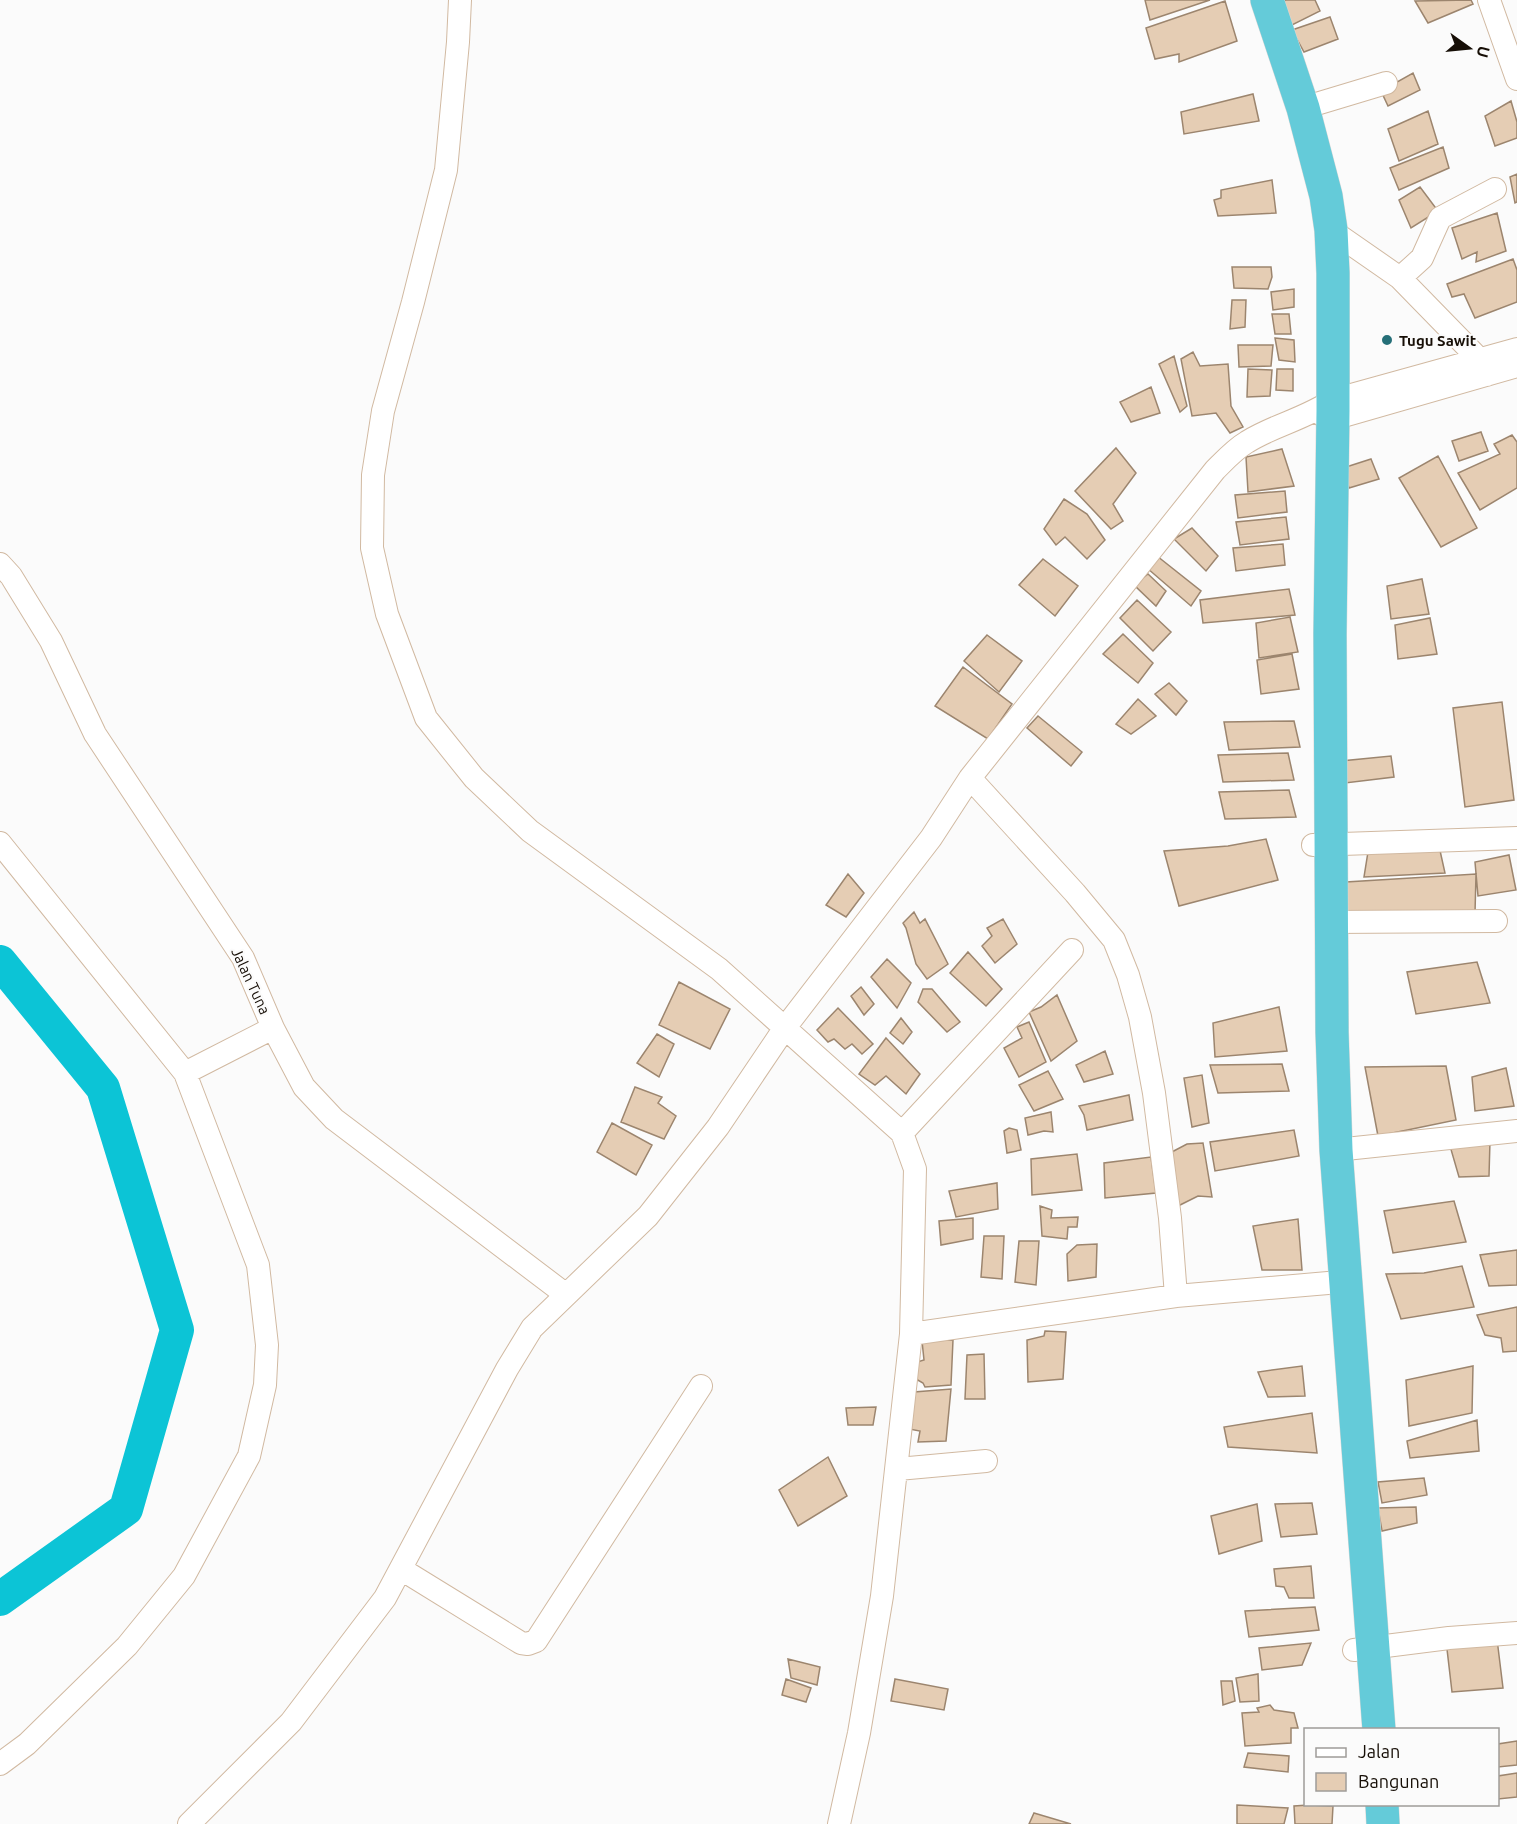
<svg xmlns="http://www.w3.org/2000/svg" width="1517" height="1824" viewBox="0 0 1517 1824" font-family="Ubuntu,sans-serif">
  <rect width="100%" height="100%" fill="#fbfbfb"/>
  <g fill="none" stroke-linecap="round" stroke-linejoin="round">
    <path stroke="#0cc4d6" stroke-width="34" d="M0,962l103,126 74,242 -51,179 -126,90"/>
  </g>
  <path fill="#e5cdb4" stroke="#9c856e" stroke-width="1.5" d="M1145,0h65l-60,20z
    M1286,0h29l5,11 -30,15 -8,-24z
    M1471,0l2,4 -45,19 -13,-22z
    M1225,1l12,40 -58,21v-8l-24,5 -9,-31z
    M1330,17l8,22 -34,13 -12,-22z
    M1413,73l7,17 -32,16 -7,-15z
    M1253,94l6,27 -75,13 -3,-22z
    M1511,101l6,21v16l-22,8 -10,-30z
    M1428,111l10,33 -39,17 -11,-32z
    M1443,147l6,21 -50,22 -9,-22z
    M1517,174v28l-2,1 -5,-26z
    M1272,180l4,33 -58,3 -4,-16 7,-2v-8z
    M1420,187l18,24 -27,17 -12,-28z
    M1497,213l9,38 -30,11 1,-10 -15,7 -10,-31z
    M1513,259l4,11v32l-42,16 -11,-24 -12,3 -5,-13z
    M1232,267h39l1,10 -4,12 -34,-1z
    M1294,289v18l-21,3 -2,-18z
    M1232,300h14l-1,27 -15,2z
    M1272,314h17l2,20h-16z
    M1275,338l19,2 1,22 -16,-2z
    M1238,345h35l-2,21 -32,1z
    M1193,352l7,14 28,-2 3,42 12,21 -13,6 -14,-20 -24,3 -11,-57z
    M1174,356l13,50 -7,6 -21,-48z
    M1248,369l24,1 -2,26 -23,1z
    M1277,369h16v22l-17,-1z
    M1151,387l9,26 -29,9 -11,-20z
    M1481,432l7,19 -29,10 -7,-20z
    M1512,435l5,7v46l-37,22 -22,-37 42,-19 -6,-10z
    M1116,448l20,25 -23,31 10,17 -12,8 -36,-38z
    M1282,449l12,37 -46,6 -2,-35z
    M1438,456l39,72 -36,19 -42,-69z
    M1371,459l8,20 -30,9 -6,-20z
    M1285,491l2,21 -49,6 -3,-23z
    M1064,499l23,15 18,26 -18,19 -22,-22 -9,8 -12,-16z
    M1286,517l3,22 -49,6 -4,-23z
    M1192,528l26,28 -12,15 -32,-32z
    M1283,544l2,21 -49,6 -3,-23z
    M1157,556l44,35 -10,15 -44,-38z
    M1043,559l35,27 -23,30 -36,-31z
    M1148,574l18,17 -10,15 -22,-21z
    M1422,579l7,35 -38,5 -4,-33z
    M1289,589l6,26 -92,8 -3,-23z
    M1137,600l34,32 -18,19 -33,-33z
    M1290,617l8,35 -39,6 -3,-35z
    M1430,618l7,36 -39,5 -3,-34z
    M1123,634l30,29 -15,20 -35,-29z
    M987,635l35,26 -23,31 -35,-31z
    M1292,654l7,35 -38,5 -4,-34z
    M963,667l49,37 -24,35 -53,-33z
    M1169,683l18,18 -11,14 -21,-21z
    M1138,699l18,17 -25,18 -15,-10z
    M1502,702l12,98 -49,7 -12,-99z
    M1038,716l44,36 -11,14 -44,-38z
    M1294,721l6,26 -71,3 -5,-28z
    M1288,753l6,27 -71,2 -5,-27z
    M1391,756l3,21 -49,6 -4,-22z
    M1289,790l7,27 -71,2 -6,-27z
    M1266,839l12,41 -99,26 -15,-55 64,-5z
    M1439,846l6,27 -81,4 4,-25z
    M1509,855l7,35 -38,6 -3,-34z
    M848,874l16,19 -18,24 -20,-12z
    M1476,874l-1,39 -129,1v-32z
    M914,912l6,11 5,-4 23,45 -21,15 -11,-15 -10,-36 -3,-5z
    M1003,919l14,25 -22,19 -13,-17 10,-10 -5,-8z
    M968,952l34,37 -16,17 -36,-33z
    M887,959l24,24 -14,25 -26,-31z
    M1477,962l13,41 -74,11 -9,-42z
    M679,982l51,27 -20,40 -51,-24z
    M861,987l13,17 -10,11 -13,-19z
    M923,989h9l28,33 -13,10 -29,-30z
    M1057,995l20,46 -26,20 -22,-49 12,-5z
    M1279,1007l8,44 -72,6 -2,-34z
    M838,1008l35,36 -11,10 -10,-10 -7,5 -11,-10 -6,3 -11,-12z
    M901,1018l11,14 -9,12 -13,-11z
    M1029,1022l17,40 -27,15 -15,-29 18,-10 -5,-11z
    M657,1034l17,10 -15,33 -22,-14z
    M886,1038l34,36 -14,20 -20,-18 -11,9 -16,-11z
    M1105,1051l8,23 -29,8 -8,-17z
    M1282,1064l7,27 -71,2 -8,-28z
    M1446,1066l10,54 -78,16 -13,-69z
    M1506,1068l8,38 -39,5 -3,-34z
    M1048,1071l15,28 -29,12 -15,-26z
    M1202,1075l7,48 -17,4 -8,-49z
    M635,1087l27,10 -4,6 18,13 -12,23 -43,-17z
    M1129,1095l4,25 -46,10 -3,-15 -5,-9z
    M1051,1112l2,20 -9,-1 -16,4 -3,-17z
    M612,1123l40,22 -16,30 -39,-23z
    M1009,1128l8,2 4,20 -14,3 -3,-22z
    M1294,1130l5,26 -84,15 -5,-29z
    M1490,1141l-1,35 -30,1 -9,-31z
    M1203,1143l9,54 -14,-1 -22,11 -8,-53 19,-10z
    M1077,1154l5,36 -50,5 -1,-36z
    M1151,1157l5,36 -51,5 -1,-35z
    M997,1183l1,26 -42,8 -7,-26z
    M1454,1201l12,41 -73,11 -9,-42z
    M1040,1206l12,4 -1,8 27,-1 -1,10h-9l-1,12 -25,-3z
    M973,1218v21l-32,6 -2,-24z
    M1298,1219l4,51h-40l-9,-44z
    M984,1236h20l-2,43 -21,-2z
    M1019,1241h20l-3,44 -21,-3z
    M1097,1244l-1,33 -28,4 -1,-27 10,-9z
    M1517,1250v35l-28,1 -9,-31z
    M1462,1266l12,41 -73,12 -15,-45 38,-1z
    M1517,1307v44l-14,1 -2,-14 -16,-3 -8,-20z
    M1045,1331l21,1 -3,47 -35,3 -1,-42 17,-4z
    M953,1340l-2,45 -26,2 -2,-4 -7,-4 1,-17 7,-2 -2,-19z
    M984,1354l1,45h-20l2,-44z
    M1302,1366l3,30 -37,1 -10,-25z
    M1473,1366l-1,47 -63,13 -3,-46z
    M951,1389l-5,52 -28,1 2,-11 -11,-2 5,-37z
    M876,1407l-3,18h-25l-2,-17z
    M1312,1413l5,40 -89,-6 -4,-20z
    M1477,1420l2,31 -69,7 -3,-17z
    M828,1457l19,39 -49,30 -19,-36z
    M1424,1478l3,17 -45,8 -4,-21z
    M1312,1503l5,31 -36,3 -6,-33z
    M1257,1504l5,37 -43,13 -8,-38z
    M1416,1507l1,16 -35,8 -4,-23z
    M1311,1566l3,32h-25l-5,-11 -8,-1 -2,-17z
    M1315,1607l4,23 -70,7 -4,-26z
    M1497,1639l6,49 -51,4 -5,-43z
    M1311,1643l-9,22 -40,5 -3,-22z
    M788,1659l32,8 -3,18 -26,-7z
    M1258,1674l1,27 -19,1 -4,-24z
    M786,1679l25,9 -5,14 -24,-7z
    M895,1679l53,10 -4,21 -53,-9z
    M1221,1681h11l3,20 -12,4z
    M1270,1705l4,5 20,3 4,15h-7v15l-46,3 -3,-33 17,-1 -2,-4z
    M1517,1741v24l-19,2v-23z
    M1248,1753l41,3 -1,16 -44,-5z
    M1517,1773v24l-19,2v-23z
    M1237,1805l51,3 -4,16h-47z
    M1309,1805l24,1 -1,18h-37l-1,-18z
    M1034,1813l37,11h-42z"/>
  <g fill="none" stroke-linecap="round" stroke-linejoin="round">
    <defs>
      <path id="minor" d="M460,0l-2,42 -12,128 -33,132 -30,109 -10,64 -1,73 15,66 39,104 48,60 56,53 189,138 183,164 13,36 -4,165 -29,262 -23,137 -20,91
        M1489,0l28,79
        M1303,108l83,-25
        M1331,230l69,48 80,82 7,15
        M1400,278l22,-20 18,-40 55,-29
        M1322,415l11,4 184,-53
        M0,564l11,12 40,65 44,93 148,224 30,70 31,59 30,32 231,175
        M970,778l105,115 39,47 14,35 12,42 14,76 16,125 6,78
        M0,843l185,230 73,192 9,80 -2,40 -16,71 -65,120 -57,70 -100,98 -27,20
        M1313,845l204,-7
        M1331,922l165,-1
        M185,1073l88,-45
        M902,1133l170,-183
        M1336,1150l181,-19
        M911,1334l265,-38 152,-13
        M898,1469l88,-8
        M401,1569l120,74 7,1 8,-3 165,-255
        M1354,1650l95,-12 68,-5
        M189,1824l102,-102 94,-124 122,-229 25,-41 116,-112 70,-89 66,-98 147,-191 39,-60 245,-308c10,-10 20,-21 32,-28 27,-17 58,-23 86,-42l184,-51"/>
      <path id="highway" d="M1267,0l36,108 23,88 5,34 2,43v138l-3,223 2,398 4,118 43,580
        M1382,1804l1,20"/>
    </defs>
    <use href="#minor" stroke="#d1b9a1" stroke-width="24"/>
    <use href="#highway" stroke="#dad8d7" stroke-width="34"/>
    <use href="#minor" stroke="#fff" stroke-width="22"/>
    <use href="#highway" stroke="#64cbd9" stroke-width="33"/>
  </g>
  <circle fill="#256f78" stroke="#fbfbfb" stroke-width="2" cx="1387" cy="340" r="6"/>
  <g text-anchor="middle" dominant-baseline="central" stroke-width="4.5" stroke-linejoin="round" paint-order="stroke">
    <g font-size="15" font-weight="bold" fill="#160e06" stroke="#fbfbfb" text-anchor="start">
      <text x="1399" y="340">Tugu Sawit</text>
    </g>
    <g font-size="15" fill="#160e06" stroke="#fbfbfb">
      <text transform="translate(251 981) rotate(65)">Jalan Tuna</text>
    </g>
  </g>
  <rect x="1304" y="1728" width="195" height="78" fill="#fbfbfb" stroke="#9f9c99" stroke-width="1.5"/>
  <rect x="1316" y="1748" width="30" height="9" fill="#ffffff" stroke="#9f9c99" stroke-width="1.5"/>
  <text x="1358" y="1758" font-size="18" fill="#160e06">Jalan</text>
  <rect x="1316" y="1773" width="30" height="18" fill="#e5cdb4" stroke="#9f9c99" stroke-width="1.5"/>
  <text x="1358" y="1788" font-size="18" fill="#160e06">Bangunan</text>
  <g transform="translate(1469 48) rotate(105)" stroke="#fbfbfb" stroke-width="4.5" paint-order="stroke">
  <path d="M0-4.5L10 22L0 15L-10 22Z" fill="#160e06"/>
  <text y="-9" font-size="16" font-weight="bold" text-anchor="middle" fill="#160e06">U</text>
  </g>
</svg>
